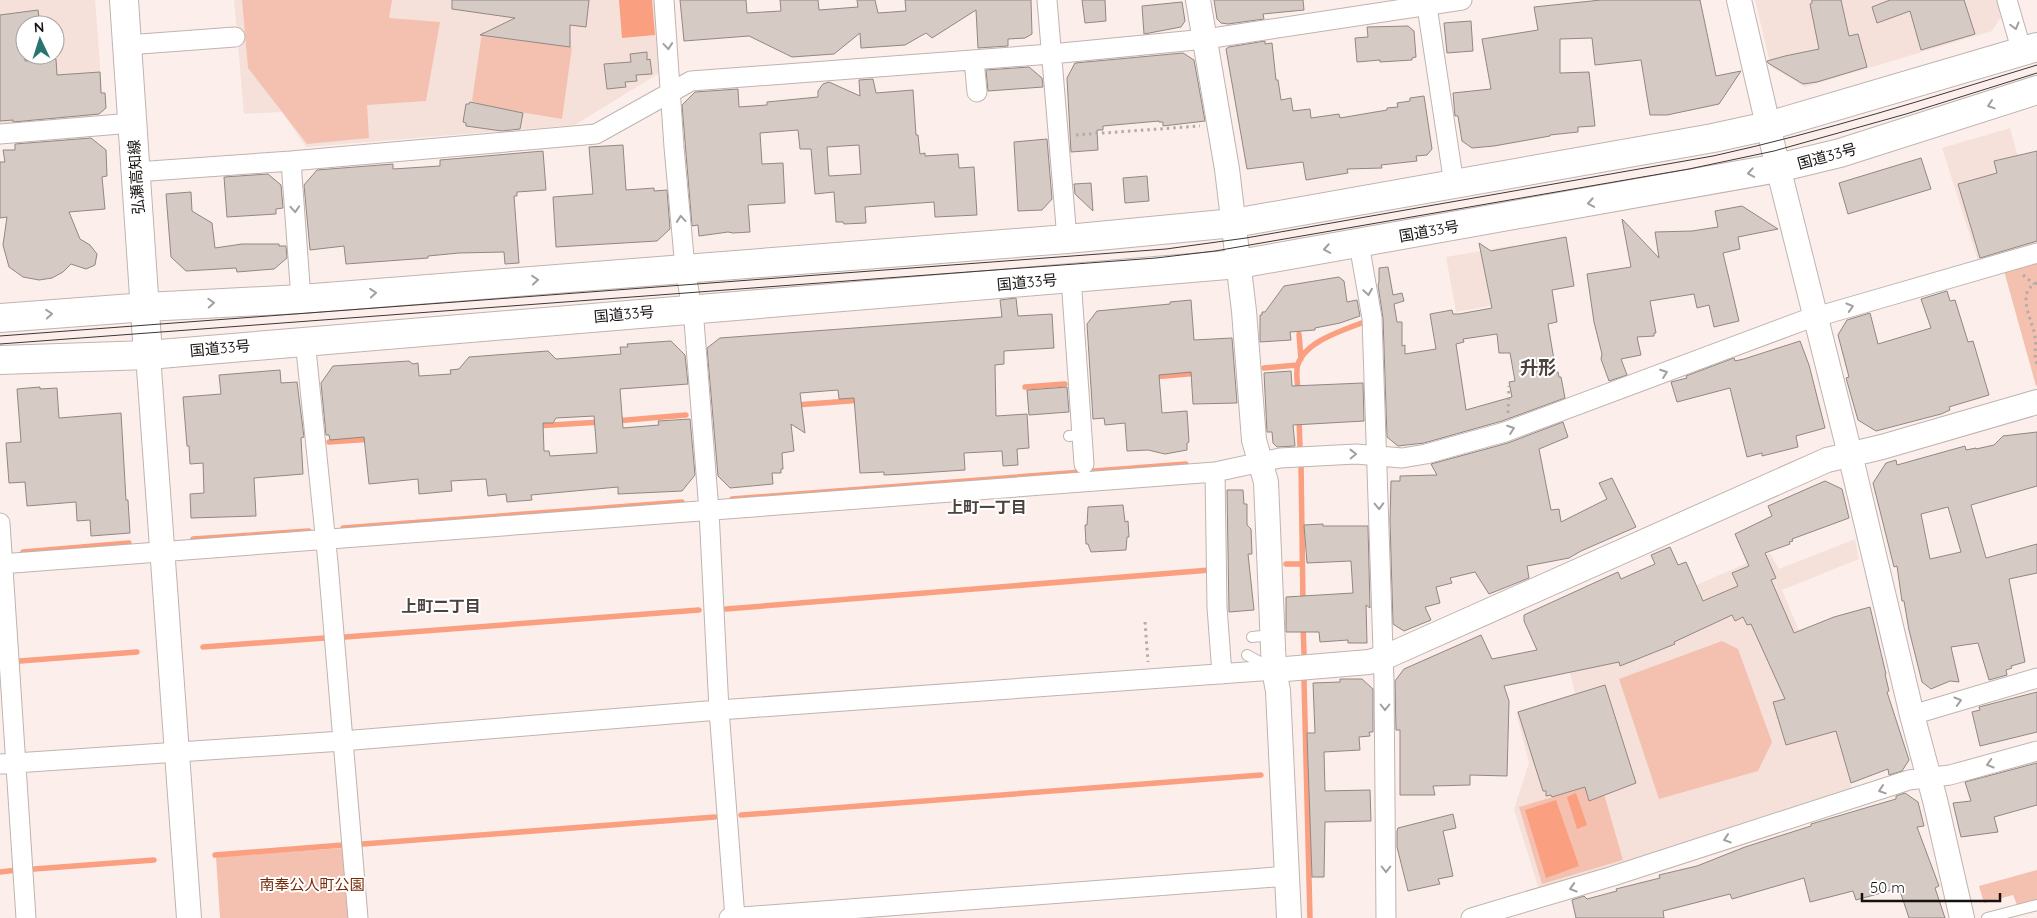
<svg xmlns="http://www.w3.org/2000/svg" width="2037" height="918" viewBox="0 0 2037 918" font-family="Quicksand,'Noto Sans JP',sans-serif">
  <rect width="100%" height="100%" fill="#fcefeb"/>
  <path fill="#f5e1da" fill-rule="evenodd" d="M0,0h95l8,103 -13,15 -90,6zM25,25h30v30h-30z
    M234,0h421l6,72 -86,53 -269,22 -24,-35 -38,2z
    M1755,0h242l4,17 -9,14 -187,56 -34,-20z
    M2010,128l27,98v17l-59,18 -36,-113z
    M1515,245l8,45 29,-5 6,37 -28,5 -29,-23 -45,8 -10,-55z
    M1855,539l4,20 -77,31 43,103 27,96 -312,104 -26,-84 15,-46 -13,-51 59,-19 -6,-23 -4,-28 205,-89 9,16z"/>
  <path fill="#f4c1b0" d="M242,0h150l-3,18 51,4 -14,79 -59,4 2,33 -62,6 -59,-76z
    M482,32l14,2 -1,3 77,10 -10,72 -78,-13 -12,-5z
    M2037,261v125h-1l-32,-115z
    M1722,641l16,8 34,93 -14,29 -99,28 -40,-120z
    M1621,780l2,8 -19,6 19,66 -81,24 -23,-77 80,-24z
    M343,848l5,70h-128l-4,-61z
    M2037,870v30l-20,5 -4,-10 -29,8 -5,-17z"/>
  <path fill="#fa9f7f" d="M619,0h33l3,35 -33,3z
    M1576,793l11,32 -10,4 -10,-32z
    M1556,800l23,66 -33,12 -21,-68z"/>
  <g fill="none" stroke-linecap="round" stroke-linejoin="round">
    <path stroke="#fa9f7f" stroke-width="5.5" d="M1299,334l2,25
      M1264,368l33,-3
      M1153,377l46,-4
      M1025,387l40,-3
      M1298,392c0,-9 -3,-20 0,-28 8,-23 46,-34 66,-42
      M796,405l66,-5
      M1299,418l1,29
      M615,421l71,-6
      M535,426l66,-4
      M329,442l43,-3
      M1301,463l2,141
      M732,499l454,-35
      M343,528l339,-26
      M193,539l116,-8
      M23,552l106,-9
      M1286,564h16
      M726,609l484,-39
      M1303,625l1,28
      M345,637l354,-27
      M203,647l122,-9
      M20,661l117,-9
      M1304,680l6,238
      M741,815l520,-40
      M363,844l352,-27
      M215,855l128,-10
      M34,869l120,-9
      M0,872l17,-2"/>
  </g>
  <path fill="#d6cac5" stroke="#928783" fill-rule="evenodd" d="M452,0h137l-3,27 -16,-2v22l-90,-12 35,-17 -63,-9z
    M680,0h66l1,13 34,-2 -1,-11h38l1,10 39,-3 -1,-7h18l3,13 28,-2 -1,-11h126l1,34 -7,4 -17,1v7l-30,2 -2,-38 -44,28 -6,-5 -21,12 -44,3 -1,-15 -26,21 -42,3 -43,-21 -65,5z
    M1082,0h23l1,21 -21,2z
    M1214,0h89l1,10 -41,4 1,5 -36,5 -7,-1 -4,-4z
    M1601,0h99l16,76 25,-5 -22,33 -52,11h-17l-9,-55 -46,5 -3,-27 -32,1v34l29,-1 6,54 -17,1v5l-28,3v1l-56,10 -22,2 -10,-7 -4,-25h-3l-2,-23 38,-4 -9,-50 56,-9 -4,-23z
    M1812,0h29l8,36 9,-2 9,33 -50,15 -14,2 -35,-21 -1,-2 18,-5 34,-7 -9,-45 2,-1z
    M1890,0h74l11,34 -54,16 -11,-39 -33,12 -5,-16z
    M1182,2l3,19 -4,6 -37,7 -2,-28z
    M38,10l2,15h-15v36l31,-2 1,16 43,-3 1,21h4l1,15 -7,6 -86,8v-2l-13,1v-106z
    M1471,21l2,30 -26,2 -3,-30z
    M1408,26l6,5 2,26 -4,1v2l-32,2v-2l-23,2 -2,-24 13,-1 -1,-10z
    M1265,41v3l7,-1 4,37h2l3,20 10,-2 2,13 17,-2 1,9 28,-4 1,4 47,-8v-2l11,-1 -1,-4 13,-2v-3l14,-2 8,53 -5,6 -11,1 1,5 -36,4 1,3 -35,1 1,4 -42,7 -3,-18 -56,7 -21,-120 3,-2z
    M647,52v8l3,-1 2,15 -16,1 1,6 -12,1 1,5 -19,2 -3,-25 27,-2 -1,-8z
    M1183,53l11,7 11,61 -42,5v-4h-4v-1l-56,5v4h-6l1,20 -27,2 -4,-74 8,-15z
    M1029,67l13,11 1,9 -55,4 -2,-21z
    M873,79l3,14 37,-3 3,45h2l2,19 5,-1v3l33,-2 1,14 15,-1 3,48 -42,2 -1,-15 -69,5 1,16 -22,1 -1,-2h-7l-2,-30 -19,2 -4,-45h-11l-2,-19 -38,3 2,31 21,-1 2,40 -37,2 2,27 -17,1 -5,-1 -29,4 -1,-11 -6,1 -10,-121 13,-13 43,-3 1,18 28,-2v-3l51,-5v-6l5,-7 6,-2 31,14 -1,-16zM859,145l2,29 -32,2 -2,-29z
    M470,102l53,11 -3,16 -18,2 -36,-5v-3l-3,-1 3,-18h3z
    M91,138l15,12 1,26 -5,1 3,32 -36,3 11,27 10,6 7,9 -2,11 -9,4 -15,-5 -8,8 -11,6 -13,2 -16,-3 -14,-10 -6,-22 4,-28 -7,1v-56h5l-2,-12h12v-6z
    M1047,139l5,60 -10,11 -24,1 -4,-69z
    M623,145l3,45 28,-2v3l13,-1 3,39 -13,12 -101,6 -3,-50 40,-3 -4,-47z
    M543,151l3,39 -29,2v4h-3l5,67 -14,1 -1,-12 -45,1 -31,3v2l-82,6 -2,-18 -34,4 -6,-65 13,-15 76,-6v5l47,-3v-6z
    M2037,151v90l-57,17 -22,-74 39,-11 -3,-12z
    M1921,158l10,31 -83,25 -9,-31z
    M268,174l13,11 2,23 -7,1v5l-49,3 -3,-40z
    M1147,176l2,25 -24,2 -2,-25z
    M1091,183l2,28 -18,-17 -1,-10z
    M191,192l1,19 20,12 3,25 27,-4h37v2h7l1,12 -13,11 -37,3 -1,-4 -50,3 -15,-14 -5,-63z
    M1742,206l36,23 -40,8 2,12 -17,4 16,68 -25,6 -5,-22 -12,3 -3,-14 -44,7 6,32h-2v3l-17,1 4,18 -20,4 6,16 -18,6 -8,-22 1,-5 -8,-32 -7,-48 44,-7 -9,-48 37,39 -4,-26 37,-1 26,-4 -3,-16z
    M1566,237l8,49 -22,4 5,32 -9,2 8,48h2l1,5h2l4,21 -63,23 -78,22 -26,3 -11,-9 -4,-119 -5,-33 1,-3v-14l9,-1 5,28 9,-2 2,8 -10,3 3,18h5v24l3,-1v9l31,-5 -6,-35 22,-4 1,4h6l33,-6 -13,-65 12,8zM1497,334l2,19h11l5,28 -6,1 3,15 -46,13 -10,-66 8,-2 -1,-3z
    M1339,277l5,4 3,21 10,-2 3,16 -20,7 -25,5v2l-25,2 1,8 -31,2v-27h2v-3h3l19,-26z
    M1947,291l3,10 5,-1 13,42 5,-1 16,54 -40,12 1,3 -9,4 -65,17 -18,-11 -12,-42 3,-1 -11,-42 9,-15 23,-7 8,31 53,-16 -10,-29z
    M1016,298l2,18 34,-2 2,34 -50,3v13l-9,1 1,51 31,-2 2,34 -12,1 1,16 -15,1 -1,-15 -38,2 1,17 -60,4 -21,1v-3l-24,1 -6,-75 -15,1 -1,-9 -38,3 5,40 -14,-9 3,27 -12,2 1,16h-2v4h-9l1,11 -43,4 -12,-12 -11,-128 13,-10 282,-21 -2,-17z
    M1191,300l3,40 38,-2 5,65 -44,1 -2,-32 -32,3 3,38 25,-2 2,31 -2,1v7l-22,4 -17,-4 -21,1 -2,-28 -20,2 -1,-7 -11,1 -6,-95 10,-13 73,-7v-2z
    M671,341l14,14 3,29 -68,5 3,39 36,-3 -1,-4 32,-2 5,56 -13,16 -64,3v-7l-87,8 1,5 -25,2 -1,-8 -18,2 -2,-17 -35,2 1,10 -33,3 -1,-15 -49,5 -5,-47 -34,3 -1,-5h-3l-5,-52 12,-17 76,-5 4,3 5,-1 1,13 32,-2 -1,-4 9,-1 10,-12 79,-6 8,8 65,-5 -1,-7h8l-1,-3zM594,416l3,37 -47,3 -1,-5h-5l-1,-28h10l3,-5z
    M1800,341l9,24 16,63 -29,8 2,11 -36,9v-3l-15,4 -17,-69 -53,14 -6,-20 16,-4 -1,-2 48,-18 1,3 9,-2z
    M280,370l1,13 16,-1 7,55 -3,1 2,36 -49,4 2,38 -65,2 -1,-24 14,-1 -1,-30 -13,1 -1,-18h-2l-4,-49 38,-3 -2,-19z
    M1291,371l1,15 71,-3 1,38 -71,4 2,21 -18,1 -4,-4 -1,-11h-5l-3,-59z
    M40,387v2l17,-1 2,30 62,-5 5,87h2l2,33 -39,3 -1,-16 -13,1 -1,-19 -49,4 -2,-24 -16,1 -3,-40 15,-1 -4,-53z
    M1067,387l2,25 -40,3 -2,-25z
    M1563,422l5,15 -29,12 12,61 8,-1 2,13 46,-23 -8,-16 13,-5 24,49 -55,24 -12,7 -42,8 2,12 -40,16 -14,-22 -25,6 2,5 -16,4 4,16 -15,4 6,13 -27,11 -11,-7 -3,-103 1,-40h9v-5l37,-1 -6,-11 77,-21z
    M2037,432v54l-66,19 15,53 51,-14v29l-28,6 16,83 -14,4 1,2 -6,2 1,5 -18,5 -11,-37 -27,4 8,35 -9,-1 -19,8 -9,-7 -13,-52 -5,-29h-2l-5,-35 -3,1 -21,-84 13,-20 10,-3 1,5 68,-19 1,4 10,-2v1l18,-4 9,-9zM1948,507l13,45 -31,7 -9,-45z
    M1825,481l17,8 7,29 -57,21 1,2 -4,1 1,2 -25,9 11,25 -5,2 23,53 40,-16 36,-10 16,67h-1l4,17 -2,1 22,68 -7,11 -13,4 -1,-6 -37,14 -15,-52 -50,14 -13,-43 12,-3 -34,-75 -4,1 -4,-8 -8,4 -3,-6 -58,27 1,2 -55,22 -1,-4 -115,24 5,15 -2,75 -37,-1v10l-37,1 2,9h-35v-65h-4l-1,-49 9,-12 77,-34 11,24 45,-9 -13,-29v-6l94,-43 3,7 34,-15 -4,-9 19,-8 8,18 8,-3 17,39 35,-15 -6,-13 17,-7 -14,-32 37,-18 -4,-10z
    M1227,490h16l1,14h3v21l4,4 1,25h-4l6,56 -25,2z
    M1123,505l2,17 3,-1 1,16h-2l-1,13 -35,2 -3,-8h-2l-1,-19h2l1,-18z
    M1323,524v2h45l2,82 -4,-3 1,38h-19v-3l-28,2 -1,-10h-33v-35l67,-4 -2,-32 -44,2 -3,-38z
    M1340,679h22l11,10v43h-4l1,4 -11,1 1,13 -36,2 1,39 45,-1 1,31 -46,1 -1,55h-12l-5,-144h8l-2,-50 27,-1z
    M1605,685l31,98 -47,18 -4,-14 -33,10 -1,-2 -5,1v-5h-3l-25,-79z
    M2037,692v40l-57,14 -8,-34 8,-2 -1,-3z
    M2037,763v42l-43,12 4,15 -37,5 -8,-34 18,-2 -6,-19z
    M1905,793l13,9 6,24 -7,1 22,59 -4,2 10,30h-36l-10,-30 -43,12 -3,-9 -43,11 -6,-24 -72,21 -2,-5 -67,17 1,7h-88l-4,-18 12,-4 3,3 30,-8 -1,-2 44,-11 -1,-3 38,-9 48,-19 66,-21v-2l85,-25v-3z
    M1453,814l3,14 -13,3 10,45 -15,3 2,5 -32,7 -11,-44v-16l1,-3z"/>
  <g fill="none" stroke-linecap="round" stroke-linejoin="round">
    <defs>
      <path id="service" d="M1069,436l13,-1
        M1252,637l21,-2
        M1247,655l22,12
        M1987,918l50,-13"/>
      <path id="minor" d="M664,0l10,147 11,121 9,53 15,190 10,199 16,208
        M1047,0l20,239
        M1426,0l28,184
        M2007,0l15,52
        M127,45l108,-8
        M974,60l3,32
        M0,134l132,-11
        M291,161l10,138
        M136,172l155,-11 305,-27 95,-53 360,-27 155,-15 256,-39
        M1359,244l13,74 12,363 2,237
        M1071,278l13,186
        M305,340l23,223 30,355
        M1215,472l2,135 5,67
        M0,523l26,395
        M0,564l1215,-92 65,-14 76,-4 46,4 24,-4 79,-22 297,-111 235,-68
        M1912,715l125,-37
        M0,764l342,-23 377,-31 555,-40
        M729,918l559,-42
        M1471,918l142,-42 296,-96 41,-5 87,-24"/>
      <path id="tertiary" d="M1198,0l29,169 17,142 10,129 12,42 8,188 4,21 11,227
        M1739,0l35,151 76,303 62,261 23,85 27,118
        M148,355l41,563
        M1274,670l95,-8 14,-4 444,-198 55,-13 155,-45"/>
      <path id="secondary" d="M124,0l24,355"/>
      <path id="trunk" d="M0,318l146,-11 155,-8 766,-60 167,-16 479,-85 55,-12 269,-79
        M0,360l148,-5 1091,-91 539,-96 62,-15 197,-63"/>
    </defs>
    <use href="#service" stroke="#bfb4af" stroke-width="12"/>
    <use href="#minor" stroke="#bfb4af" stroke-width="21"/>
    <use href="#tertiary" stroke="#bfb4af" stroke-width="26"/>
    <use href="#secondary" stroke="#bfb4af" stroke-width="30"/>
    <use href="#trunk" stroke="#bfb4af" stroke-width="30"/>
    <path stroke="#b4aaa7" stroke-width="3" stroke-dasharray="2.5 4" stroke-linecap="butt" d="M1076,135l124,-9
      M2023,275l11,9
      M2037,283c-23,9 -3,40 -2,54 2,10 -2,16 2,27
      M1508,413l1,-27
      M1145,622l3,40"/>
    <use href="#service" stroke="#fff" stroke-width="10"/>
    <use href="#minor" stroke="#fff" stroke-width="19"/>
    <use href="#tertiary" stroke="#fff" stroke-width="24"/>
    <use href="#secondary" stroke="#fff" stroke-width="28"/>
    <use href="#trunk" stroke="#fff" stroke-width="28"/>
    <path stroke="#3c3734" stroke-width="1" d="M0,336l1166,-87 80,-11 467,-82c110,-24 216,-58 324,-91
      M0,344l1156,-86 59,-7 474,-82 85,-18 132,-37 131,-41"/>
  </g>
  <defs><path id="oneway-chevron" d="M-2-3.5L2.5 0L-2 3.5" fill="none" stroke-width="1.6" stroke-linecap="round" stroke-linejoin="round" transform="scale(1.25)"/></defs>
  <g stroke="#a2a09f">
    <use href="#oneway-chevron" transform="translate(2015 26) rotate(75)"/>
    <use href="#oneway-chevron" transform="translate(668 46) rotate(85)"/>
    <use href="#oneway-chevron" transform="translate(1991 105) rotate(162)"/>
    <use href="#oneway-chevron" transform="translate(1751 173) rotate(170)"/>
    <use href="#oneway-chevron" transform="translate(1591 203) rotate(170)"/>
    <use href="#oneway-chevron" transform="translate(295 209) rotate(86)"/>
    <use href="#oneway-chevron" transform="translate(681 219) rotate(-95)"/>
    <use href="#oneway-chevron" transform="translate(1327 249) rotate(170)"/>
    <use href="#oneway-chevron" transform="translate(535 280) rotate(-5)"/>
    <use href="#oneway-chevron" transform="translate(1368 292) rotate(81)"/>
    <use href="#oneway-chevron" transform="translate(373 293) rotate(-5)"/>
    <use href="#oneway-chevron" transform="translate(211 303) rotate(-3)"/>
    <use href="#oneway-chevron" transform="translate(1850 307) rotate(-16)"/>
    <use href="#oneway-chevron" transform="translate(49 314) rotate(-4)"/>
    <use href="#oneway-chevron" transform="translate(1664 373) rotate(-20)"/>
    <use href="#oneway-chevron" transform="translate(1511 429) rotate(-20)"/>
    <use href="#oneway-chevron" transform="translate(1353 454) rotate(-1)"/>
    <use href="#oneway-chevron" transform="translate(1379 506) rotate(88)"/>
    <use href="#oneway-chevron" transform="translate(1958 701) rotate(-16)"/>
    <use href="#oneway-chevron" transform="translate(1385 707) rotate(90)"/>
    <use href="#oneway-chevron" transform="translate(1990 764) rotate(164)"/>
    <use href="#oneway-chevron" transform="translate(1882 790) rotate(162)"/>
    <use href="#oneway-chevron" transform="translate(1727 839) rotate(162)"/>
    <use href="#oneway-chevron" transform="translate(1386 869) rotate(90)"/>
    <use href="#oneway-chevron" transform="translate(1573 888) rotate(164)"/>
  </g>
  <g text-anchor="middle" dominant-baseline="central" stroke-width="4" stroke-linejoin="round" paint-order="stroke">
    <g font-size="15" fill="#161210" stroke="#fff">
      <text transform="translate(1827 156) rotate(-15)">国道33号</text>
      <text transform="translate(136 177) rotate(-94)">弘瀬高知線</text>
      <text transform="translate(1429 231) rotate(-10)">国道33号</text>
      <text transform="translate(1027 282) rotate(-5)">国道33号</text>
      <text transform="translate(624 314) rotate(-5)">国道33号</text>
      <text transform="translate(220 348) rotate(-5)">国道33号</text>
    </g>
    <g font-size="15" fill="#782905" stroke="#fff">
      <text x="312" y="884">南奉公人町公園</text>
    </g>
    <g font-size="16" font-weight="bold" fill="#4c423f" stroke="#fff">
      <text x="987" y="507">上町一丁目</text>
      <text x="441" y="606">上町二丁目</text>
    </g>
    <g font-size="18" font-weight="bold" fill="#4c423f" stroke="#fff">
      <text x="1538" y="367">升形</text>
    </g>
  </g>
  <g transform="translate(40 40) rotate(356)"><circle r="24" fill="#ffffff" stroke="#a2a09f"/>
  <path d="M0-4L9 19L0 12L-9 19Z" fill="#2a7470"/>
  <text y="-8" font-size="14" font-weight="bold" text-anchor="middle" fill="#161210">N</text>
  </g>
  <path d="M1862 893v8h138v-8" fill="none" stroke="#161210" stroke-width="2.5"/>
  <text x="1870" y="893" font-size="15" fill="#161210" stroke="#ffffff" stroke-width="4" paint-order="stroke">50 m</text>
</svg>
